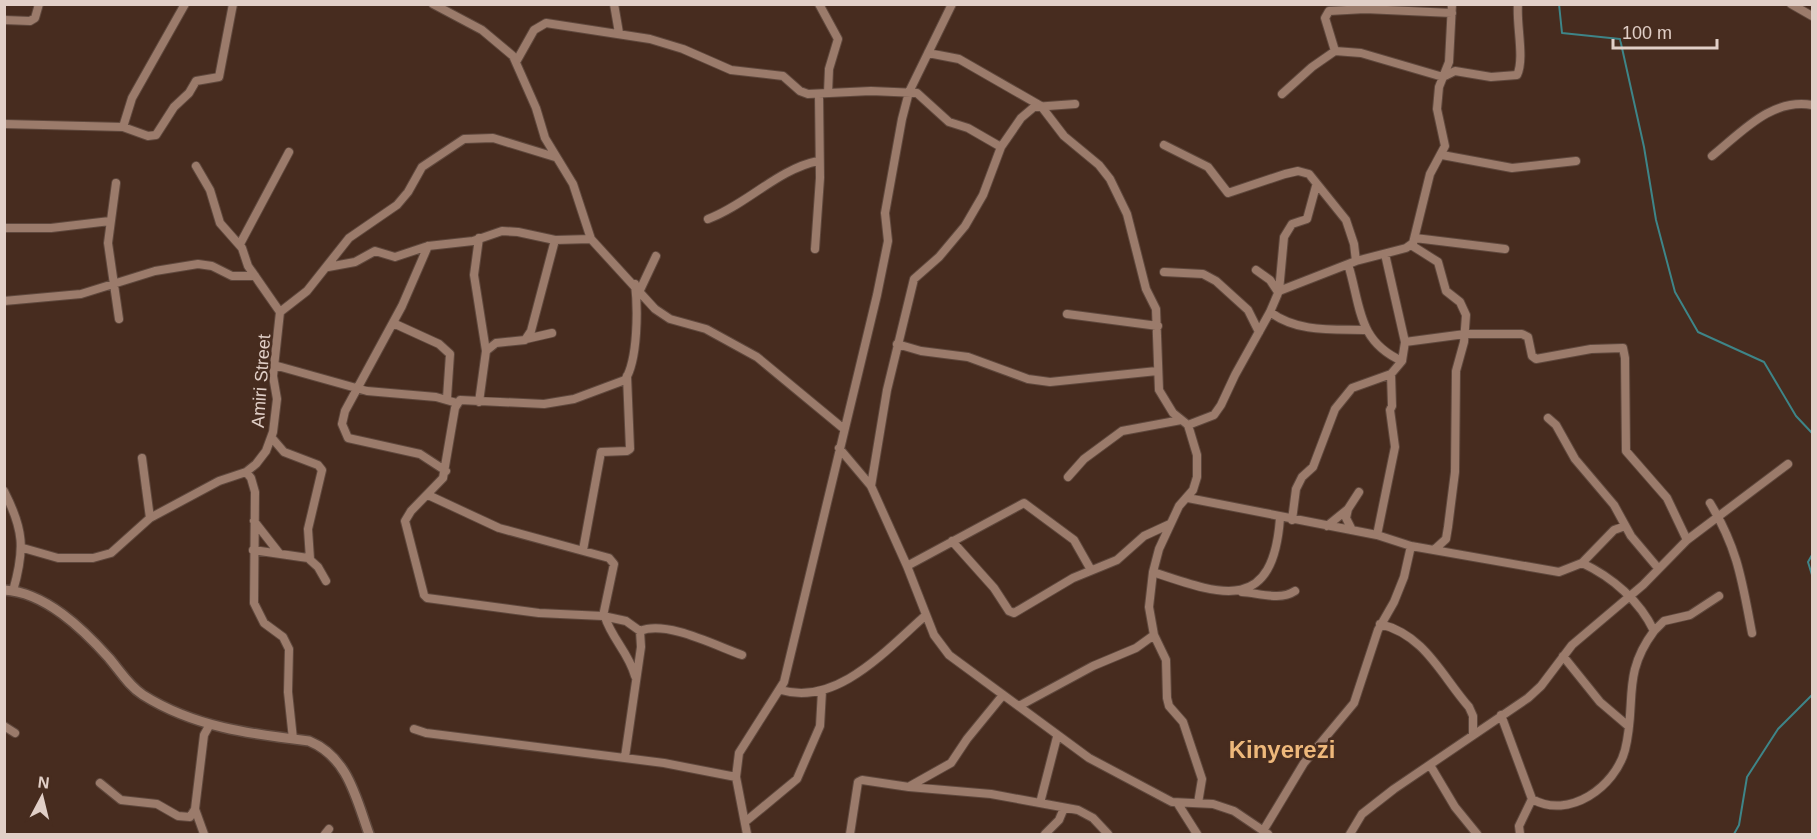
<svg xmlns="http://www.w3.org/2000/svg" width="1817" height="839" viewBox="0 0 1817 839" font-family="Helvetica,sans-serif">
  <rect width="100%" height="100%" fill="#472c1f"/>
  <g fill="none" stroke-linecap="round" stroke-linejoin="round">
    <path stroke="#3e8588" stroke-width="2" d="M1559,4l3,29 58,6 24,108 12,73 19,72 23,40 66,30 32,54 16,17
      M1812,555l-4,7 4,13
      M1734,834l5,-9 8,-48 31,-48 34,-34"/>
    <defs>
      <path id="minor" d="M433,4l49,26 31,26 23,52 9,30 28,46 18,55 64,70 15,10 36,10 51,28 87,72
        M614,4l5,29
        M819,4l19,35 -9,30 -1,24
        M1791,4l21,12
        M4,20l26,1 5,-3 4,-14
        M1335,51l-10,-33 4,-7 36,-2 87,4
        M928,53l31,6 82,47 23,30 35,29 11,14 17,35 19,75 10,20 3,81 14,23 15,12 9,30v22l-4,13 -14,16 -20,43 -6,23 -4,35 5,28 12,25 1,38 2,8 14,16 19,57 -4,24
        M516,62l18,-32 12,-7 104,16 33,10 48,21 52,6 17,15 8,3 63,-3 46,2 32,29 19,6 33,19
        M1282,94l30,-27 23,-16 26,2 82,24 12,-6 36,6 26,-2c8,-16 -1,-51 1,-71
        M4,124l119,3 25,9 8,-1 18,-28 15,-14 7,-12 23,-4 14,-73
        M123,127l9,-29 53,-94
        M1164,145l44,22 20,26 57,-19 13,-3 11,3 37,46 8,24 2,17
        M1442,155l70,13 64,-7
        M1712,156c30,-24 59,-58 100,-51
        M196,166l14,24 10,33 22,25 6,18 32,46
        M116,183l-8,60 11,76
        M708,219c38,-14 70,-50 110,-58
        M4,228h47l59,-7
        M479,238l-5,37 12,76
        M1415,238l90,11
        M240,244l49,-92
        M1411,245l27,17 8,29 14,11 6,13 -2,27 -8,29 -1,101 -7,55 -2,12 -11,10
        M428,246l-26,60 -57,105 -3,13 6,14 72,16 26,17
        M815,249l5,-71 -1,-83
        M1348,264c13,42 9,77 54,97
        M328,267l27,-5 20,-11 20,6 33,-11 45,-5 29,-10 16,1 37,8 36,-1
        M1256,270l14,10 8,12
        M1164,272l39,2 13,7 32,29 11,22
        M640,290l16,-34
        M1279,291l5,-54 8,-13 15,-5 9,-33
        M4,301l77,-7 74,-23 43,-7 14,2 20,10h23
        M1270,312c28,21 64,17 97,18
        M1067,314l91,12
        M393,323l46,21 11,10 -3,44
        M526,339l26,-6
        M1405,342l60,-8h57l6,3 4,19 4,3 55,-10 32,-1 2,10 1,93 41,47 20,42
        M897,344l24,7 47,6 60,22 22,3 107,-11
        M274,365l93,26 69,6 21,6
        M479,402l7,-51 10,-8 29,-3 6,-9 24,-91
        M1548,418l8,7 19,34 39,46 17,31 27,32
        M1188,425l26,-10 7,-10 14,-30 35,-63 9,-21 77,-30 50,-13 7,-5 17,-69 15,-28 -8,-37 2,-22 10,-25 3,-58
        M272,438l12,14 34,13 4,5 -14,59 2,30
        M839,448l32,38 36,80 27,69 15,20 140,103 83,44 41,2 21,7 34,23
        M142,458l8,60
        M246,472l5,6 4,14 -1,111 10,20 19,14 6,12 -1,43 5,47
        M1068,477l16,-18 38,-28 59,-11
        M871,486l16,-96 27,-111 25,-22 26,-31 18,-31 18,-48 20,-29 13,-11 41,-3
        M4,491c20,39 21,58 9,100
        M428,495l71,33 110,30 5,6 -11,52
        M1188,498l189,37 34,11 148,26 23,-9 32,-33 11,-4
        M1710,503c28,46 32,78 42,130
        M1348,509l-2,9 6,12
        M1292,520l4,-31 6,-12 11,-10 22,-58 17,-21 39,-14 11,-13 3,-19 -20,-88
        M254,521l25,32
        M1327,526l21,-17 11,-17
        M1377,535l18,-88 -5,-37 2,-4 -1,-32
        M952,541l42,47 15,23 5,2 59,-35 44,-18 27,-24 26,-12
        M23,548l35,10h35l18,-5 39,-35 69,-37 27,-9 10,-8 10,-13 7,-19 4,-33 -4,-23 7,-64 27,-21 42,-53 48,-33 11,-13 14,-25 42,-28 29,-1 62,19
        M253,550l55,8 10,9 8,14
        M583,550l18,-98 26,-1 3,-2 -3,-73
        M907,566l117,-63 50,37 17,30
        M1153,572c68,23 120,43 127,-54
        M1242,592c17,1 38,9 53,-1
        M605,617c7,22 24,36 30,59
        M1380,624c45,11 61,51 89,83l4,9v19
        M640,631c27,-11 76,15 102,24
        M1654,631l10,-10 26,-6 29,-19
        M1563,656l37,46 27,23
        M781,690c56,17 106,-41 145,-75
        M1019,706l74,-40 43,-18 18,-13
        M1501,715l31,84 -13,27 1,8
        M4,726l11,7
        M414,729l12,4 238,30 72,14
        M625,757l16,-110 -1,-16 -14,-10 -23,-5 -64,-3 -112,-15 -3,-3 -19,-74 6,-10 32,-33 12,-70 5,-8 84,4 30,-5 51,-19c13,-20 13,-72 10,-96
        M1430,765l25,42 22,27
        M100,783l21,17 36,4 21,12 12,1 5,-8
        M910,786l41,-23 16,-24 36,-44
        M1532,799c37,21 83,-12 93,-49 12,-47 -4,-75 29,-119 -14,-30 -42,-54 -72,-68
        M1040,803l17,-66
        M1178,804l19,30
        M745,822l52,-43 23,-53 2,-35
        M1263,831l41,-68 50,-60 24,-73 16,-28 10,-25 7,-31
        M204,834l-9,-25 9,-74 5,-9
        M325,834l4,-5
        M747,834l-11,-57 3,-24 45,-71 93,-387 11,-54 -3,-28 17,-94 7,-27 43,-88
        M850,834l8,-52 4,-2 47,7 82,7 87,16 15,8 15,16
        M1045,834l14,-14 5,-12
        M1350,834l12,-20 32,-25 134,-91 13,-12 31,-41 71,-60 44,-45 101,-76"/>
      <path id="tertiary" d="M4,590c41,2 79,39 105,68 11,13 20,28 34,37 51,32 107,39 166,46 39,16 47,57 60,93"/>
    </defs>
    <use href="#minor" stroke="#5f483d" stroke-width="10"/>
    <use href="#tertiary" stroke="#5f483d" stroke-width="12"/>
    <use href="#minor" stroke="#9b7b6b" stroke-width="8"/>
    <use href="#tertiary" stroke="#9b7b6b" stroke-width="9"/>
  </g>
  <g text-anchor="middle" dominant-baseline="central" stroke-width="5" stroke-linejoin="round" paint-order="stroke">
    <g font-size="18" fill="#e1cfc7" stroke="#472c1f">
      <text transform="translate(261 381) rotate(-86)">Amiri Street</text>
    </g>
    <g font-size="24" font-weight="bold" fill="#eeb87b" stroke="#472c1f">
      <text x="1282" y="749">Kinyerezi</text>
    </g>
  </g>
  <rect width="1817" height="839" fill="none" stroke="#e1cfc7" stroke-width="12"/>
  <g transform="translate(42 797) rotate(7)" stroke="#472c1f" stroke-width="4.5" paint-order="stroke">
  <path d="M0-4.5L10 22L0 15L-10 22Z" fill="#e1cfc7"/>
  <text y="-9" font-size="16" font-weight="bold" text-anchor="middle" fill="#e1cfc7">N</text>
  </g>
  <path d="M1613 39v9h104v-9" fill="none" stroke="#e1cfc7" stroke-width="3"/>
  <text x="1622" y="39" font-size="18" fill="#e1cfc7" stroke="#472c1f" stroke-width="4.5" paint-order="stroke">100 m</text>
</svg>
